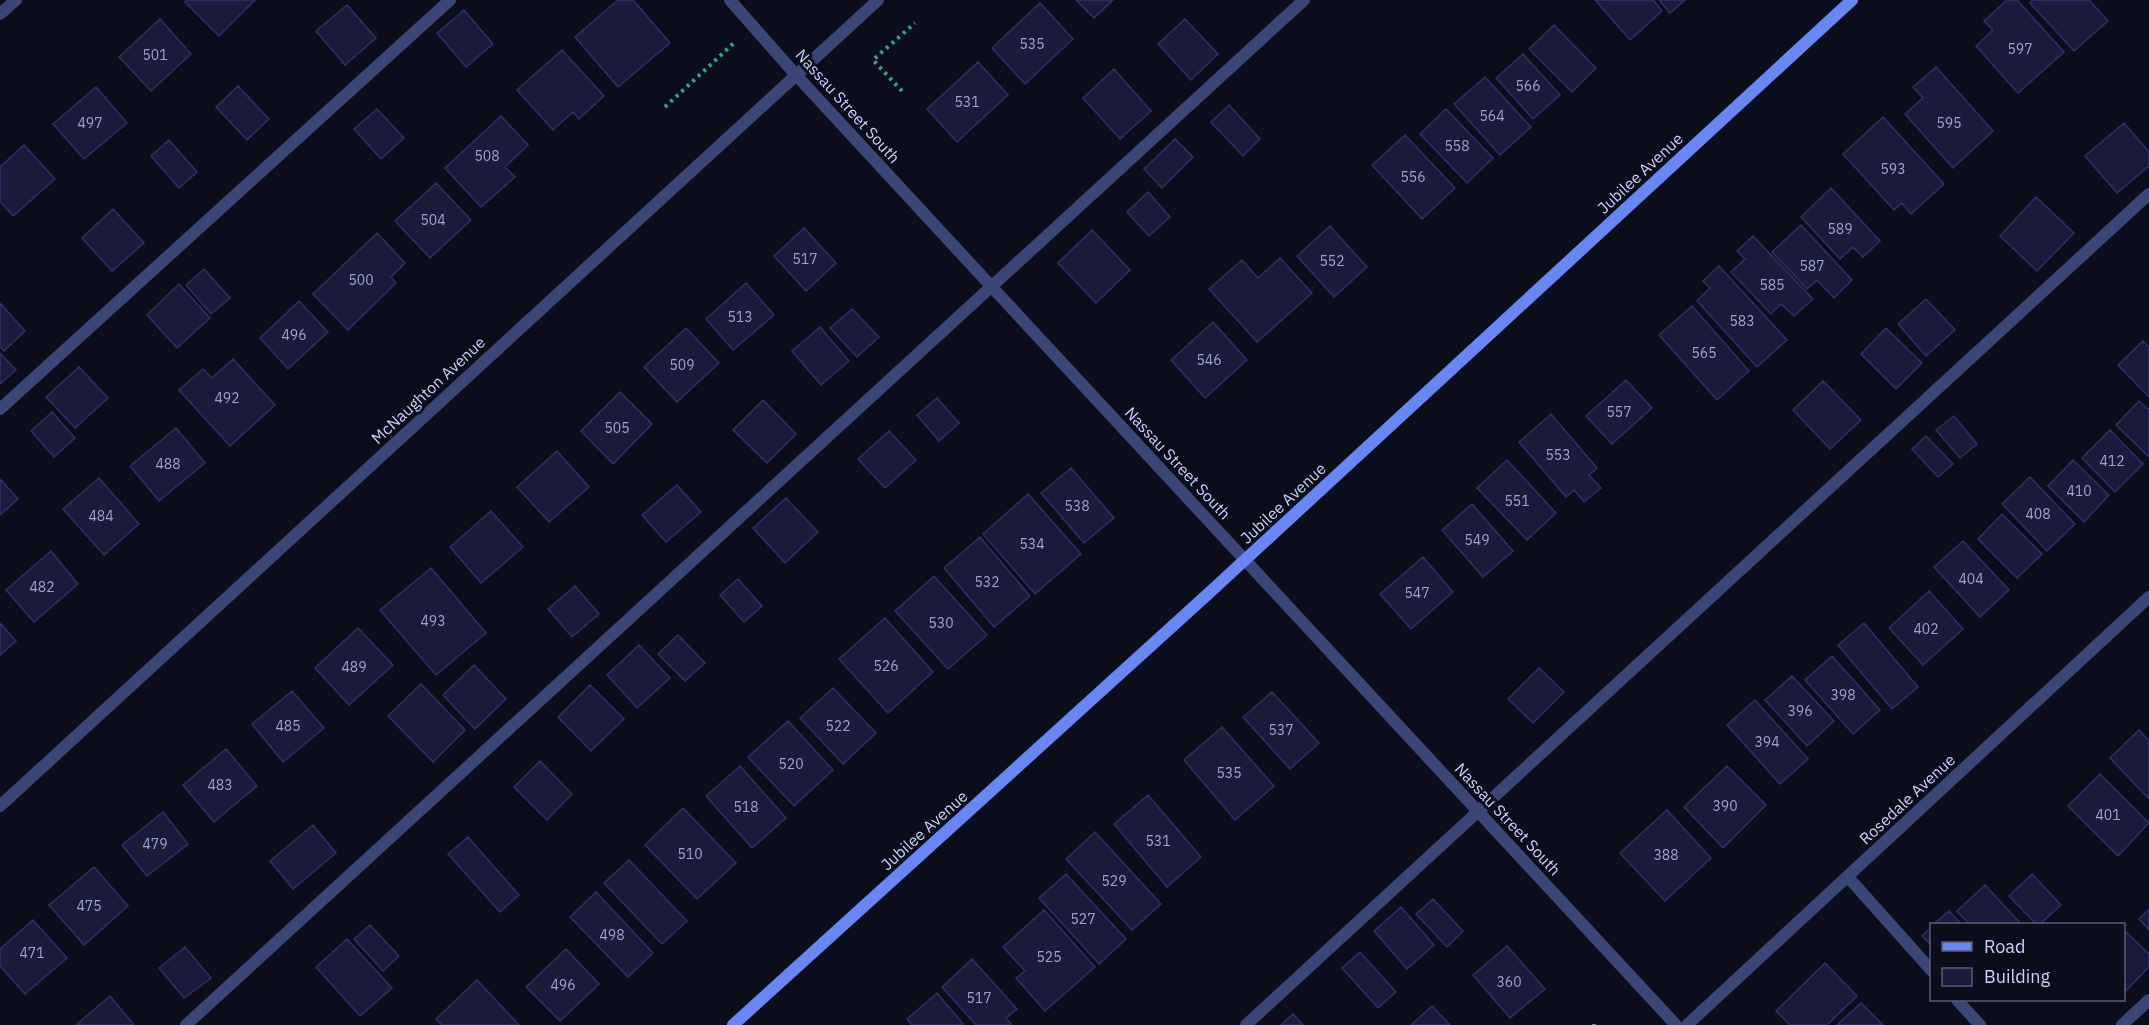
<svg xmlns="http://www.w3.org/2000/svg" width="2149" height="1025" viewBox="0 0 2149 1025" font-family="'IBM Plex Sans',sans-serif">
  <rect width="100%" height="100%" fill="#0c0d1b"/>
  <path fill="#1a1b3b" stroke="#2e3065" stroke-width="1.5" d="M187,0h68l-36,36 -34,-34z
    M618,0h15l37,43 -52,44 -43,-50z
    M1076,0h37l-19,18z
    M1595,0h58l9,11 -32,29z
    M1659,0h26l-15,13z
    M2007,0h10l47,52 -46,41 -42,-47 17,-16 -9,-9z
    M2033,0h56l19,21 -34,30 -44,-48z
    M1040,3l33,36 -48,45 -33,-36z
    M347,5l29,33 -31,27 -29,-34z
    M464,10l29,34 -27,23 -29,-34z
    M160,19l31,35 -40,37 -32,-34z
    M1185,19l33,35 -27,26 -33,-36z
    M1554,25l42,43 -24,24 -43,-43z
    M562,50l42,46 -25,23 -6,-7 -20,18 -36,-40z
    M1523,54l37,41 -27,24 -37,-41z
    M978,62l30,33 -51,47 -30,-33z
    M1936,67l57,64 -40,37 -48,-54 18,-16 -10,-11z
    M1114,69l37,42 -31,28 -37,-41z
    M1485,77l46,50 -31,28 -46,-51z
    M238,86l31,33 -22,21 -31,-33z
    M96,87l31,36 -43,36 -31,-35z
    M1229,105l31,34 -17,17 -32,-34z
    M377,109l27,29 -23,21 -27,-30z
    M1446,109l47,49 -26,25 -47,-49z
    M501,116l27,29 -23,22 10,10 -34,30 -36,-39z
    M1883,117l61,67 -33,30 -9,-11 -8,7 -51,-56z
    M2124,123l25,29v14l-32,27 -32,-37z
    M1405,135l50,53 -33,31 -50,-54z
    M1175,139l18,18 -31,31 -18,-19z
    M169,140l28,32 -18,16 -28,-32z
    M24,145l31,34 -42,37 -13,-15v-34z
    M436,183l35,37 -41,38 -35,-37z
    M1831,188l49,53 -17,16 -10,-10 -13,12 -39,-42z
    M1148,192l22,25 -21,19 -22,-24z
    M2036,197l38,36 -37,38 -37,-35z
    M113,209l31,34 -32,28 -30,-33z
    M1801,225l51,55 -18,18 -17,-18 -10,9 -35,-37z
    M1330,226l37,41 -33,30 -37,-41z
    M804,228l32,35 -30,28 -32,-35z
    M1092,230l38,40 -34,33 -38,-40z
    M377,233l28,30 -14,14 5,6 -48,47 -35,-36z
    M1753,236l60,63 -19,17 -13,-12 -10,10 -40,-42 14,-13 -8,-8z
    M1280,258l32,35 -55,49 -48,-53 33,-29 16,18z
    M1719,266l68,74 -30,27 -60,-66 13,-13 -7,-7z
    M204,269l26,29 -19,16 -25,-29z
    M746,283l28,32 -41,35 -27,-31z
    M179,284l31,34 -33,30 -30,-33z
    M1926,299l29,31 -29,26 -28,-32z
    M299,301l29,31 -40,37 -28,-31z
    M0,303l25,28 -21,20 -4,-5z
    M1692,306l57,65 -32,29 -58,-65z
    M852,309l27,28 -22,20 -27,-29z
    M1213,322l34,38 -42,38 -34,-38z
    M820,327l29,34 -28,24 -29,-34z
    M686,328l33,35 -42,39 -33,-35z
    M1886,328l36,35 -26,26 -35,-35z
    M2143,341l6,6v50l-31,-32z
    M0,353l16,17 -16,14z
    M233,359l42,46 -45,41 -51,-56 24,-21 9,9z
    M79,367l29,31 -33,30 -29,-31z
    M1626,380l26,28 -40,36 -26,-28z
    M1823,381l38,39 -31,29 -37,-39z
    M620,392l32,32 -39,40 -32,-33z
    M937,398l22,25 -20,18 -22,-26z
    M763,400l33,34 -29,29 -34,-33z
    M2139,401l10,9v47l-33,-32z
    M52,412l23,26 -21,19 -23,-26z
    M1551,414l46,54 -8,7 12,13 -17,14 -10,-12 -8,7 -47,-55z
    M1954,416l23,28 -17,14 -24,-28z
    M176,428l29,35 -46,38 -29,-35z
    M2110,430l33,34 -28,28 -33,-34z
    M889,431l27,29 -31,28 -27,-29z
    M1926,436l27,28 -15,13 -26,-28z
    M557,451l32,36 -40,35 -32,-35z
    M1507,460l49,53 -29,27 -50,-52z
    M2073,460l36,35 -25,27 -36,-36z
    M1071,468l43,50 -30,25 -43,-50z
    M2030,477l45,47 -28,27 -45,-47z
    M99,478l40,46 -35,31 -41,-46z
    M0,479l18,20 -18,16z
    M677,485l24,27 -35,30 -24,-27z
    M1028,494l53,60 -46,40 -52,-60z
    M786,498l32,34 -33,31 -32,-35z
    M1472,504l41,47 -30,26 -41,-47z
    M491,511l32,36 -42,36 -31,-36z
    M2002,514l40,40 -25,24 -39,-39z
    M980,537l50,59 -36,31 -50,-59z
    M1963,541l46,49 -29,27 -46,-50z
    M51,551l27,33 -44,38 -28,-32z
    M1423,557l30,35 -42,37 -31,-35z
    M431,568l55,65 -50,42 -56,-65z
    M934,576l53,59 -39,34 -53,-58z
    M738,579l24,27 -18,16 -24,-27z
    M575,586l24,28 -27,23 -24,-28z
    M1929,591l34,38 -40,36 -34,-37z
    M885,618l48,54 -45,41 -49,-54z
    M0,623l16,18 -16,14z
    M1864,623l54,64 -26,22 -54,-64z
    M358,628l35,37 -44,40 -34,-37z
    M678,635l27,28 -20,18 -27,-27z
    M639,645l31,33 -33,30 -30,-33z
    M1832,656l48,54 -27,24 -48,-54z
    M474,665l32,34 -31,30 -32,-34z
    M1539,668l25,24 -31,31 -25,-24z
    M1792,676l42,45 -27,25 -42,-46z
    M421,684l44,46 -32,32 -45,-46z
    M590,685l34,34 -33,32 -33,-34z
    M833,688l43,45 -33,31 -43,-46z
    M292,691l32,37 -41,34 -31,-38z
    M1272,692l47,51 -29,26 -47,-52z
    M1755,700l53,59 -28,25 -53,-59z
    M788,721l45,49 -39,36 -46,-49z
    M1222,727l52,59 -39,34 -51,-60z
    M2139,730l10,11v58l-39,-41z
    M226,749l31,37 -43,36 -31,-37z
    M540,761l32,33 -25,26 -33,-33z
    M740,766l46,52 -34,30 -46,-52z
    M1727,766l39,39 -43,43 -39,-41z
    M2100,774l49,49 -31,33 -50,-50z
    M1148,795l53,62 -34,30 -53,-63z
    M683,808l53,55 -39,36 -52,-54z
    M1667,810l44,48 -46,43 -45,-48z
    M163,812l25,32 -41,32 -25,-31z
    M313,825l23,28 -43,36 -23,-28z
    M1095,832l66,72 -29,26 -66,-71z
    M468,837l51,58 -19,17 -52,-58z
    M629,860l58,61 -25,23 -58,-61z
    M94,867l34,39 -44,39 -35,-40z
    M1066,874l60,65 -27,25 -60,-66z
    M2032,874l29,31 -21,19h-4l-27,-28z
    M1985,885l36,39h-52l-12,-13z
    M596,892l57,61 -25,24 -58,-60z
    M1433,899l30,32 -16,16 -31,-33z
    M1401,907l33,38 -27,24 -33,-38z
    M2149,909v21l-10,-11z
    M1044,910l51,57 -50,44 -29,-33 9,-7 -22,-24z
    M1949,911l12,13h-27z
    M33,920l34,38 -42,36 -25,-28v-17z
    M370,925l29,31 -16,15 -29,-32z
    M1932,927v19l-10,-10z
    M2126,932l23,22v13l-24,25 -1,-58z
    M347,939l45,49 -32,28 -44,-49z
    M1507,946l38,43 -35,29 -37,-43z
    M185,947l26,31 -27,20 -25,-30z
    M566,949l33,35 -39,37 -34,-34z
    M1360,952l36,40 -18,16 -36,-40z
    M972,959l45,50 -11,9 6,7h-36l-34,-38z
    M1825,963l32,33 -30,29h-37l-14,-14z
    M477,980l42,45h-77l-6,-6z
    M937,993l27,32h-52l-5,-6z
    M110,996l24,29h-58z
    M1861,1003l22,22h-46z
    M1432,1006l18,19h-39z
    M1293,1014l10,11h-22z"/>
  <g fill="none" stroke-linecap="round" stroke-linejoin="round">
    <path stroke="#35a484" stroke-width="4" stroke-dasharray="3 4.5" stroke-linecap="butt" d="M902,91l-29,-31 42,-37
      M665,107l70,-65
      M1594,1024v1"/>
    <path stroke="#3b4677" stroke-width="12" d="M0,409l450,-409
      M1848,877l84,94
      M1957,1000l23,25
      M186,1025l1118,-1025
      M1246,1025l903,-831
      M2122,1025l27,-25"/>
    <path stroke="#3b4677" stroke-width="12" d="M730,0l66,75 195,211 685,739
      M0,14l16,-14
      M0,806l878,-806
      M1687,1025l462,-428"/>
    <path stroke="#6886f4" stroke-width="12" d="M733,1025l476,-432 643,-593"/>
  </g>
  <g text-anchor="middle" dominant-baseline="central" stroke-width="6" stroke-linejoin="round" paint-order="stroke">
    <g font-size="14" fill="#9ea3cb">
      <text x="1032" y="44">535</text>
      <text x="2020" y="49">597</text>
      <text x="155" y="55">501</text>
      <text x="1528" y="86">566</text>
      <text x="967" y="102">531</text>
      <text x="1492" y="116">564</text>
      <text x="90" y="123">497</text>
      <text x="1949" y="123">595</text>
      <text x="1457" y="146">558</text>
      <text x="487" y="156">508</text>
      <text x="1893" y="169">593</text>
      <text x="1413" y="177">556</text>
      <text x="433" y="220">504</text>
      <text x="1840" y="229">589</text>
      <text x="805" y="259">517</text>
      <text x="1332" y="261">552</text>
      <text x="1812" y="266">587</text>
      <text x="361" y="280">500</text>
      <text x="1772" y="285">585</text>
      <text x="740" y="317">513</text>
      <text x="1742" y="321">583</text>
      <text x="294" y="335">496</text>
      <text x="1704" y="353">565</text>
      <text x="1209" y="360">546</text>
      <text x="682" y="365">509</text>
      <text x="227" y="398">492</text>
      <text x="1619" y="412">557</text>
      <text x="617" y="428">505</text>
      <text x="1558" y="455">553</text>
      <text x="2112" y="461">412</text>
      <text x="168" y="464">488</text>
      <text x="2079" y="491">410</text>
      <text x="1517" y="501">551</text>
      <text x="1077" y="506">538</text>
      <text x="2038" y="514">408</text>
      <text x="101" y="516">484</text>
      <text x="1477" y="540">549</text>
      <text x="1032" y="544">534</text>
      <text x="1971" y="579">404</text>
      <text x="987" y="582">532</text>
      <text x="42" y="587">482</text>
      <text x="1417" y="593">547</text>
      <text x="433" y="621">493</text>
      <text x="941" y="623">530</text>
      <text x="1926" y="629">402</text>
      <text x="886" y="666">526</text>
      <text x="354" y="667">489</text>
      <text x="1843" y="695">398</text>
      <text x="1800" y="711">396</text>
      <text x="288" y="726">485</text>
      <text x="838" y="726">522</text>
      <text x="1281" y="730">537</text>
      <text x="1767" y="742">394</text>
      <text x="791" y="764">520</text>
      <text x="1229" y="773">535</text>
      <text x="220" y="785">483</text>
      <text x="1725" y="806">390</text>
      <text x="746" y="807">518</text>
      <text x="2108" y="815">401</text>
      <text x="1158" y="841">531</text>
      <text x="155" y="844">479</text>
      <text x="690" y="854">510</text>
      <text x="1666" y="855">388</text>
      <text x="1114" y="881">529</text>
      <text x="89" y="906">475</text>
      <text x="1083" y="919">527</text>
      <text x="612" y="935">498</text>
      <text x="32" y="953">471</text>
      <text x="1049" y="957">525</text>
      <text x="1509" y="982">360</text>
      <text x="563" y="985">496</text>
      <text x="979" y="998">517</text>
    </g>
    <g font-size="16" fill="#cad0fb" stroke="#0c0d1b">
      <text transform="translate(848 106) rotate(48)">Nassau Street South</text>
      <text transform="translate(1640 173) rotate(-43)">Jubilee Avenue</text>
      <text transform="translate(428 390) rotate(-43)">McNaughton Avenue</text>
      <text transform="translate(1178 463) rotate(47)">Nassau Street South</text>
      <text transform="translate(1283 503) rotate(-43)">Jubilee Avenue</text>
      <text transform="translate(1907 799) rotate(-43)">Rosedale Avenue</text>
      <text transform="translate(1508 819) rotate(47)">Nassau Street South</text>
      <text transform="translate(924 830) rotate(-42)">Jubilee Avenue</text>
    </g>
  </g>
  <rect x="1930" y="923" width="195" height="78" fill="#0c0d1b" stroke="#585b75" stroke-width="1.5"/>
  <rect x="1942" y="942" width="30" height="9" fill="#6886f4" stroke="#585b75" stroke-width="1.5"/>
  <text x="1984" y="953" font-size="18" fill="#cad0fb">Road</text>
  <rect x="1942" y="968" width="30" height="18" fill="#1a1b3b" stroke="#585b75" stroke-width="1.5"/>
  <text x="1984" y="983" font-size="18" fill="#cad0fb">Building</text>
</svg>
